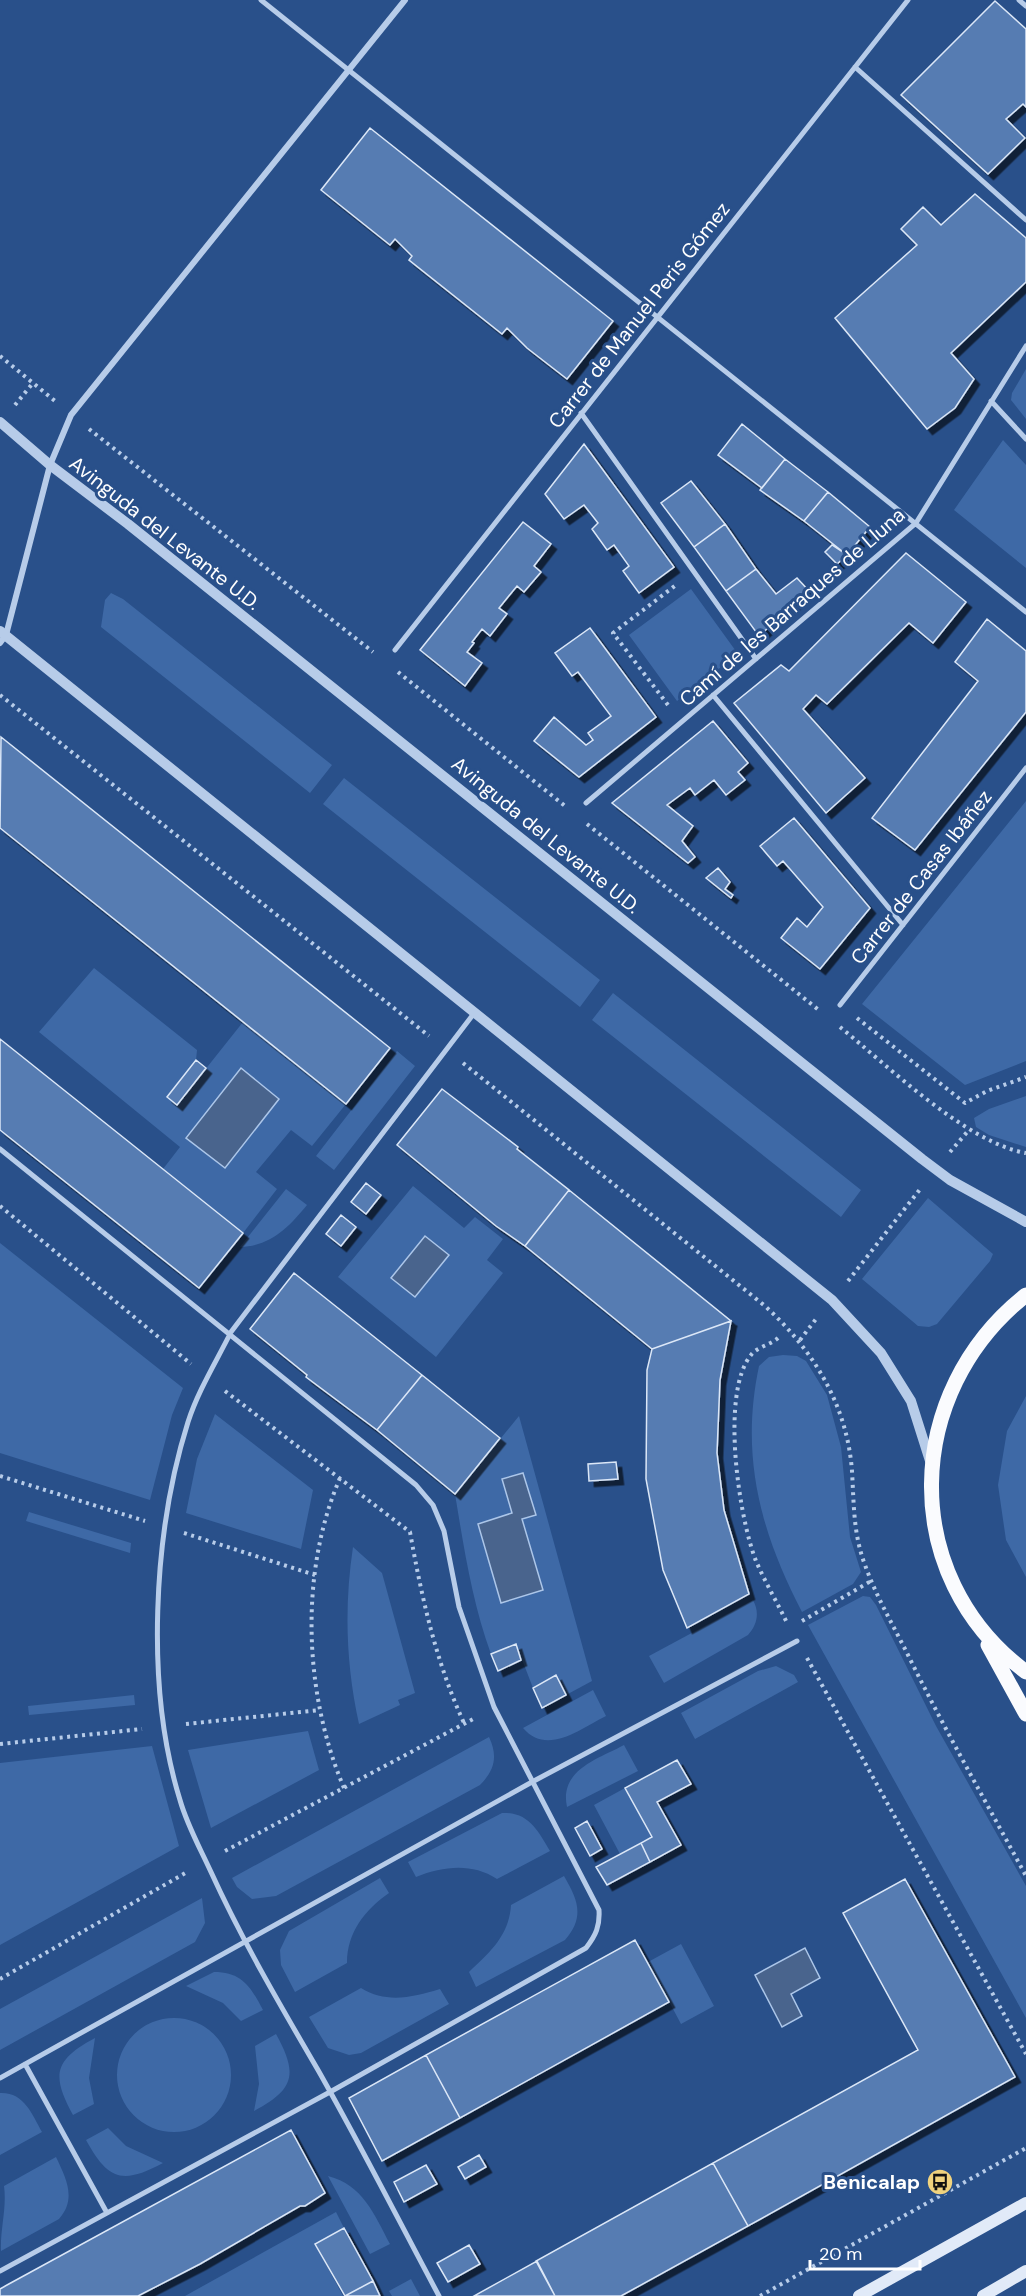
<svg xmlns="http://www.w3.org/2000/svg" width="1026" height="2296" viewBox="0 0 1026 2296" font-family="'DM Sans',sans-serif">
  <defs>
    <filter id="shadow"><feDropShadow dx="5.5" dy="5.5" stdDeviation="0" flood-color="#0009"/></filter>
  </defs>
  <rect width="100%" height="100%" fill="#29508a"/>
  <path fill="#3e69a6" d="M1026,369v50l-15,-19 1,-7z
    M1003,440l23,25v103l-72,-58z
    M691,589l47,65 -61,47 -48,-66z
    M111,593l12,6 209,166 -22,28 -209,-166 4,-27z
    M344,778l256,202 -20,27 -257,-203z
    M1026,801v260l-61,24 -103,-81z
    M94,968l103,82 -1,10 -29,36 10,9 66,-83 103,82 -34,42 -21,-16 -35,42 21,17 -34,44 -80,-64 17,-22 -141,-115z
    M613,993l248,197 -20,27 -249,-197z
    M397,1051l18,15 -81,104 -18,-14z
    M1026,1096v51l-37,-12 -13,-8 -2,-9 15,-9z
    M413,1186l51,42 11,-11 28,22 -16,21 16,13 -67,84 -98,-80z
    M286,1189l21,16c-18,22 -36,41 -67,42z
    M928,1198l65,56 -3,7 -53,63 -8,3 -11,-1 -56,-47z
    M0,1243l183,145 -11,27 -22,85 -150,-47z
    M783,1355l14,1 9,5 21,34 14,52 9,90 11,35 -8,12 -51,28c-42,-81 -62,-156 -43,-246l10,-9z
    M1026,1396v181l-20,-37 -8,-55 9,-54z
    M215,1414l98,76 -12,59 -115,-36 11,-54z
    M519,1416l73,265 -26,14 -10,-19 -23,12 -17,-44 -25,10c-19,-52 -27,-106 -36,-160z
    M29,1512l102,31 -1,10 -104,-32z
    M353,1547l29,26 33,120 -17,7 2,5 -41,19c-13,-59 -15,-117 -6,-177z
    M863,1596l7,1 6,8 60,121 90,160v132l-218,-393z
    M753,1600c7,13 4,25 -5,35l-84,48 -15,-27z
    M776,1666l18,9 4,7 -103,57 -14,-26 77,-42z
    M593,1690l13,26c-26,13 -59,40 -83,12z
    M134,1695l1,10 -106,10 -1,-9z
    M308,1731l11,39 -108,58 -23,-78z
    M489,1737c9,19 6,33 -9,48l-204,111 -24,3 -15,-12 -5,-9z
    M624,1745l14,26 -71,36c-8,-37 31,-48 57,-62z
    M152,1746l27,100 -179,99v-182z
    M625,1788l27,49 -32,17 -26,-49z
    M502,1813c27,-1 36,18 48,38l-53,28c-25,-16 -53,-13 -81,-2l-8,-15z
    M564,1876c14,24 21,41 1,64l-89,47 -7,-15c21,-20 40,-36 42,-67z
    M380,1878l9,15c-24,17 -42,39 -42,70l-52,29 -14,-27 -1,-15 9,-19z
    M202,1898l3,25 -10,19 -195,108v-41z
    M681,1944l33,62 -33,18 -33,-62z
    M214,1972c28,0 37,15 49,38l-22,11 -18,-18 -37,-17z
    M361,1988c26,16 52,9 79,1l9,15 -88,49 -12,2 -21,-7 -19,-31z
    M117 2075a57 57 0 1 1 114 0a57 57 0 1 1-114 0Z
    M276,2034c22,40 19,55 -22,77l5,-27 -4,-38z
    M95,2038l-6,40 5,26 -21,11c-22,-40 -19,-55 22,-77z
    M0,2093c24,-1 32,21 42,39l-42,23z
    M108,2128l18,18 37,17c-41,22 -55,17 -77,-23z
    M56,2157c10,21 21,42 3,62l-58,32c-1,-22 6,-43 3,-65z
    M328,2176c35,9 46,38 62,68l-20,10z
    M336,2212l8,16 -29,16 28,52h-158z
    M411,2279l9,17h-28l-3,-5z"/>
  <path fill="#49648d" stroke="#acc6e9" stroke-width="1.5" d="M241,1068l38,31 -54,69 -39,-30z
    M425,1236l24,19 -34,42 -24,-19z
    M523,1473l13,42 -14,4 21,71 -42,13 -23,-79 34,-11 -10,-34z
    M805,1948l15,30 -29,16 11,22 -20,11 -27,-52z"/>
  <path fill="#567bb2" stroke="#dbe7f7" stroke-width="1.5" filter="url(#shadow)" d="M995,1l31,28v78l-3,-3 -17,15 19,19 -37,36 -87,-79z
    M370,128l243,193 -46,58 -40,-31 -20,-20 -5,6 -93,-74 3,-4 -17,-17 -5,6 -69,-55z
    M975,194l51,44v44l-75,71 23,26 -19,29 -28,21 -92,-111 82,-73 -16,-16 22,-22 18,18z
    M742,424l43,35 -23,29 -44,-33z
    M584,444l90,123 -35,26 -16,-22 6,-5 -15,-21 -7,5 -15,-21 6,-6 -14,-18 -20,14 -19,-25z
    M785,459l43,33 -24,29 -44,-31z
    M691,481l34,43 -31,23 -33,-44z
    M828,492l42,35 -23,28 -43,-34z
    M523,522l28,22 -17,22 7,6 -17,20 -7,-6 -18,22 8,6 -17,22 -8,-7 -10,13 2,1 -7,9 15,11 -17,23 -45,-36z
    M725,524l31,45 -30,22 -32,-44z
    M832,545l15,10 -10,9 -12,-12z
    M906,553l60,49 -33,41 -24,-20 -82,81 -11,-9 -13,14 62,69 -39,35 -92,-110 47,-38 8,6z
    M756,569l20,25 21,-16 12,13 -50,45 -33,-45z
    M987,619l39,32v61l-111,138 -43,-32 106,-137 -23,-19z
    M590,628l66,89 -77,60 -45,-36 20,-24 32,28 7,-5 -5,-7 23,-17 -33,-44 -6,4 -17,-23z
    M713,721l35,42 -10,9 7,8 -19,15 -12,-15 -19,15 -5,-7 -23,17 26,21 -11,15 13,16 -7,6 -76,-60z
    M1,737l389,311 -44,56 -346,-276z
    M794,818l76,90 -50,61 -39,-31 16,-20 10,9 16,-20 -40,-46 -6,5 -17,-20z
    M718,868l12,14 -5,7 8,6 -2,3 -25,-20z
    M0,1039l243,194 -44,55 -199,-158z
    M196,1060l10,8 -29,37 -10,-8z
    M442,1089l76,58 -1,2 52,41 -44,56 -29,-20 -99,-81z
    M366,1183l15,12 -15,19 -15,-12z
    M569,1190l162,131 -79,28 -127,-103z
    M341,1215l15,12 -15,19 -15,-12z
    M294,1273l128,102 -45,55 -71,-53 1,-2 -57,-46z
    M731,1321l-11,59 -3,73 7,57 25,84 -62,34 -24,-58 -17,-91 1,-109 5,-21z
    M422,1375l78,63 -45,56 -78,-64z
    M616,1462l2,17 -29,2 -1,-17z
    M516,1644l5,16 -23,11 -7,-17z
    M556,1675l10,20 -24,13 -9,-20z
    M677,1760l14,24 -34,18 24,43 -31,17 -9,-19 11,-6 -27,-49z
    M587,1821l15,28 -12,7 -15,-28z
    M641,1843l9,19 -43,23 -11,-18z
    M905,1879l110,198 -267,149 -35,-63 205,-113 -75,-137z
    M635,1940l34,62 -209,116 -34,-63z
    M426,2055l34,63 -78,43 -33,-63z
    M291,2130l34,63 -20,13h-5l-100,58 -62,32h-138v-7l7,-4z
    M479,2155l7,12 -21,12 -7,-12z
    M713,2163l35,63 -127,70h-66l-19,-35z
    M426,2165l11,19 -33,18 -10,-20z
    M344,2228l29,53 -28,15 -30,-52z
    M469,2245l11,19 -32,18 -11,-19z
    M537,2261l18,35h-81z
    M373,2281l7,15h-35z"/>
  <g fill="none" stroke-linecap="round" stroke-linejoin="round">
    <path stroke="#b7cce9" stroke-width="4" stroke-dasharray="3 4.5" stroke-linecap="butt" d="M0,356l55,45
      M15,405l18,-22
      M89,429l284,223
      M398,672l167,134
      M0,695l429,341
      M668,705l-55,-72 63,-48
      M587,824l233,187
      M857,1018l108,85 22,-12 39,-14
      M840,1027c48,39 127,116 186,126
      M463,1063l302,243c48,44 82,98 87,165 2,33 1,62 13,94 11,31 28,60 43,90 37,75 78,147 118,221
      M950,1152l18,-21
      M0,1206l191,158
      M848,1281l73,-93
      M778,1338c-8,7 -21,9 -27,17 -31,38 -12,163 5,206 9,21 21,41 31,62
      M800,1340l16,-21
      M225,1391l185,141c12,67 26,130 54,191
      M0,1476l145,45
      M340,1478c-41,95 -36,216 4,310
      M184,1533l131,42
      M802,1621l69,-40
      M807,1658l219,396
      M186,1724l134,-14
      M0,1744l142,-15
      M225,1851l250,-133
      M0,1979l187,-107
      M760,2296l266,-148"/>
    <path stroke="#b7cce9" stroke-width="5" d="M261,0l765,612
      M1019,0l7,6
      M855,67l171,153
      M991,401l35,38
      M581,413l175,246
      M395,650l513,-650
      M713,695l190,230
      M586,803l330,-280 110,-177
      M840,1005l186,-237
      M0,1149l416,336 17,20 11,26 15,76 35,100 105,203c1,16 -3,25 -13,38l-256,144 -330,179
      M25,2064l82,149
      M0,2078l532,-296 265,-141
      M439,2296c-40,-75 -79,-152 -121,-226 -38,-65 -76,-130 -107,-198 -11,-24 -24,-47 -31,-72 -35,-112 -27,-267 8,-378 10,-31 28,-60 43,-90l244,-320"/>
    <path stroke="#b7cce9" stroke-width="6" d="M0,643l6,-8 44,-170 21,-50 334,-415"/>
    <path stroke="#b7cce9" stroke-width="10" d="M0,422l50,43 78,59 794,635 28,21 76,42
      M0,631l832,669 49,53 30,48 20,63"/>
    <path stroke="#e1eaf8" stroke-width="12" d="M859,2296l167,-93
      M983,2296l43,-25"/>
    <path stroke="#fafbfe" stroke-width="15" d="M1026,1295c-123,97 -129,281 0,377
      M988,1645l38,69"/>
  </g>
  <defs>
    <symbol id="bus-disc" viewBox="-11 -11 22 22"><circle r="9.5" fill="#f0d37e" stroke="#29508a"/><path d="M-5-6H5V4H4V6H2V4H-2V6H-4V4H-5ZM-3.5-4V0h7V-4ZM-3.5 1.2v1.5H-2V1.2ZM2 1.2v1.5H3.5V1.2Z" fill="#111"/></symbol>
  </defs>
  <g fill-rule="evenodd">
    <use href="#bus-disc" x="925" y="2167" width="30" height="30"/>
  </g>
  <g text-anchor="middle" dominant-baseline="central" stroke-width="6" stroke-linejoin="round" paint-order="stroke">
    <g font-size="20" fill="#fff" stroke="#29508a">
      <text transform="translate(639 315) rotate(-52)">Carrer de Manuel Peris Gómez</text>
      <text transform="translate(165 533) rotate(38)">Avinguda del Levante U.D.</text>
      <text transform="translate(792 607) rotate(-41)">Camí de les Barraques de Lluna</text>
      <text transform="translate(546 835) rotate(39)">Avinguda del Levante U.D.</text>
      <text transform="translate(921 877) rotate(-52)">Carrer de Casas Ibáñez</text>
    </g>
    <g font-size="20" font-weight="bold" fill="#fff" stroke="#29508a" text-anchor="end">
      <text x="920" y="2182">Benicalap</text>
    </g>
  </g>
  <path d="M810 2260v9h110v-9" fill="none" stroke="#ffffff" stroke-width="3"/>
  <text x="819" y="2260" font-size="18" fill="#ffffff" stroke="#29508a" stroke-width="4.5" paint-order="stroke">20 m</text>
</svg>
